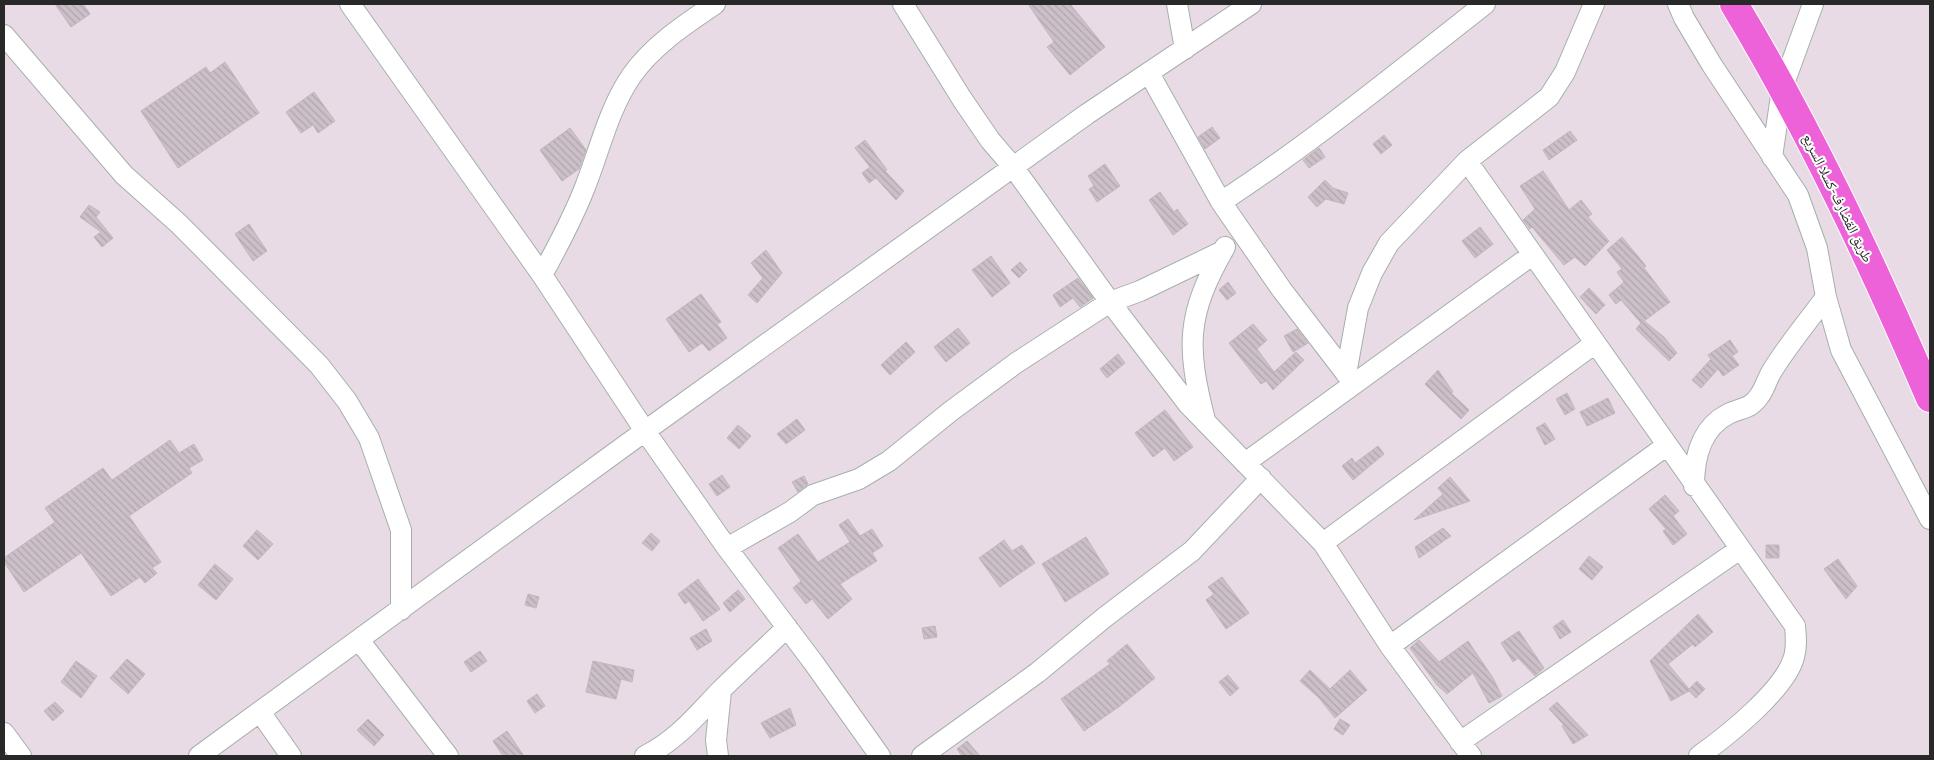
<svg xmlns="http://www.w3.org/2000/svg" width="1934" height="760" viewBox="0 0 1934 760" font-family="Montserrat,'Noto Naskh Arabic',sans-serif">
  <defs>
    <pattern id="building-back-hatch" width="6" height="6" patternUnits="userSpaceOnUse" patternTransform="scale(1.25)"><rect width="6" height="6" fill="#ccc0c8"/><path d="M-1 5l2 2M0 0l6 6M5-1l2 2" fill="none" stroke="#afa5ac"/></pattern>
  </defs>
  <rect width="100%" height="100%" fill="#e9dbe5"/>
  <path fill="url(#building-back-hatch)" stroke="#c4b5bf" d="M55,4h28l7,10 -19,13z
    M1028,4h42l35,43 -35,28 -23,-28 7,-5z
    M225,62l34,51 -81,55 -37,-57 65,-44 4,6z
    M314,92l21,29 -17,12 -5,-8 -12,8 -15,-21z
    M1212,127l8,11 -15,11 -7,-12z
    M570,128l16,22 -7,19 -17,12 -22,-31z
    M1570,131l7,9 -28,20 -6,-10z
    M1384,135l8,10 -11,9 -8,-10z
    M865,140l22,30 -2,1 19,20 -8,9 -20,-22 -7,5 -7,-10 8,-6 -15,-19z
    M1319,148l6,9 -16,11 -6,-8z
    M1105,164l15,22 -23,16 -8,-13 5,-3 -6,-10z
    M1543,171l26,39 12,-10 11,14 -4,3 21,24 -24,25 -10,-9 -11,8 -32,-38 -2,2 -7,-9 12,-11 -15,-23z
    M1325,180l8,8 15,5 -4,11 -18,-5 -9,8 -9,-10z
    M1160,192l14,20 3,-3 11,15 -15,11 -24,-35z
    M89,205l11,7 -4,5 17,21 -11,9 -8,-10 7,-5 -21,-15z
    M249,224l18,27 -14,10 -18,-27z
    M1480,227l13,17 -18,14 -13,-17z
    M1622,237l24,29 -2,2 26,34 -26,19 20,16 13,16 -8,8 -33,-32 5,-6 -20,-23 -5,4 -7,-9 15,-13 -7,-10 5,-3 -15,-19z
    M766,250l16,23 -25,30 -9,-8 15,-17 -12,-15z
    M991,256l19,27 -18,14 -20,-27z
    M1020,262l7,8 -8,8 -8,-8z
    M1078,278l15,20 -13,9 -7,-9 -13,9 -7,-12z
    M1228,282l8,11 -9,7 -8,-10z
    M1589,288l16,17 -9,9 -16,-17z
    M701,294l20,28 -4,2 10,14 -18,13 -7,-8 -13,9 -23,-33z
    M1253,324l14,16 -10,9 17,23 22,-20 8,8 -31,30 -7,-9 -5,3 -32,-41z
    M958,328l12,15 -24,19 -12,-15z
    M1297,329l11,14 -15,9 -9,-16z
    M1730,340l8,12 -6,4 7,9 -16,11 -5,-7 -17,19 -9,-8 19,-21 -3,-4z
    M906,342l9,10 -25,23 -9,-10z
    M1118,354l7,9 -18,15 -7,-9z
    M1438,370l15,22 -2,1 18,17 -8,9 -36,-35z
    M1567,393l8,16 -10,6 -9,-16z
    M1608,398l7,15 -28,13 -7,-14z
    M1165,410l28,37 -19,14 -9,-13 -12,9 -18,-24z
    M797,419l8,11 -19,14 -9,-10z
    M1545,423l10,16 -10,6 -9,-17z
    M738,425l13,11 -12,13 -12,-11z
    M170,440l9,13 15,-9 9,16 -14,8 3,5 -63,43 32,46 -9,6 5,5 -12,10 -5,-6 -29,19 -30,-43 -57,39 -20,-30v-4l51,-36 -10,-14 58,-40 9,12z
    M1378,446l6,8 -31,26 -11,-14 10,-8 3,5z
    M722,475l8,12 -13,9 -8,-12z
    M804,476l4,8 -10,8 -6,-10z
    M1450,477l20,24 -56,19 29,-26 -5,-6z
    M1665,495l14,16 -6,5 14,18 -14,11 -10,-14 3,-2 -17,-20z
    M848,519l12,17 12,-7 11,17 -11,7 5,8 -37,23 12,15 -24,20 -16,-20 -6,5 -13,-16 8,-7 -23,-33 20,-14 20,28 32,-20 -11,-17z
    M1443,528l8,8 -32,22 -4,-11z
    M257,530l16,14 -15,16 -15,-14z
    M651,533l9,8 -8,10 -10,-8z
    M1086,537l23,37 -44,28 -23,-38z
    M1004,540l8,11 10,-6 13,18 -35,24 -21,-29z
    M1766,545h13v13h-13z
    M1589,556l14,11 -11,13 -13,-11z
    M1838,559l19,27 -11,13 -22,-30z
    M215,564l18,15 -17,21 -18,-15z
    M1222,577l27,36 -23,16 -20,-29 8,-6 -6,-7z
    M698,579l22,30 -17,12 -14,-20 -4,3 -7,-10z
    M738,590l7,9 -15,13 -7,-9z
    M528,594l11,3 -3,11 -11,-3z
    M1698,614l15,18 -18,15 -2,-3 -25,20 21,25 8,-8 8,8 -9,9 -7,-7 -18,10 -21,-40z
    M1563,620l8,12 -11,7 -7,-12z
    M935,626l2,11 -13,2 -2,-11z
    M706,629l6,12 -15,9 -7,-12z
    M1519,631l25,37 -9,8 -17,-18 -5,4 -12,-19z
    M1419,640l20,22 29,-21 25,37 9,18 -13,7 -16,-30 -26,21 -10,-9 -27,-37z
    M1127,644l28,34 -35,28 -36,25 -23,-32 49,-35 -3,-3z
    M480,651l7,10 -16,11 -7,-10z
    M127,659l18,15 -17,20 -18,-16z
    M76,661l21,15 -16,22 -20,-16z
    M593,661l41,9 -2,12 -11,-3 -5,20 -30,-7z
    M1310,670l20,19 20,-19 17,20 -32,28 -16,-20 -19,-17z
    M1228,675l11,13 -9,8 -11,-14z
    M537,694l8,12 -10,7 -8,-12z
    M55,702l9,9 -11,10 -9,-10z
    M1557,702l31,33 -15,9 -11,-18 2,-1 -15,-16z
    M790,708l6,17 -26,13 -9,-15z
    M368,719l16,16 -10,11 -17,-16z
    M1340,719l10,6 -7,10 -9,-6z
    M507,731l17,25h-21l-10,-15z
    M967,741l13,15h-18l-5,-7z"/>
  <g fill="none" stroke-linecap="round" stroke-linejoin="round">
    <defs>
      <path id="minor" d="M350,4l192,271 103,156 82,117 86,114 67,94
        M903,4l59,95 28,41 24,28 96,134 78,102 135,139 67,103 81,110
        M1177,4l8,45
        M1678,4l6,14 28,47 86,130 19,53 9,49 15,53 89,169
        M4,35l120,140 55,49 140,141 28,36 22,37 32,92v80
        M1149,73l72,129 61,88 69,90
        M1772,157l10,-68 31,-85
        M1467,161l328,465c1,11 2,20 -1,31 -9,33 -67,79 -95,99
        M1221,202c92,-60 177,-130 264,-198
        M542,275c16,-29 31,-57 43,-88 15,-38 24,-79 47,-112 21,-30 54,-51 83,-71
        M1346,374l12,-66 14,-35 17,-30 78,-82 82,-64 16,-25 29,-68
        M1205,420c-19,-74 -19,-105 20,-173
        M1245,463l287,-208
        M1694,486c0,-28 7,-58 34,-72 14,-7 22,-4 32,-19 5,-7 7,-16 12,-24 16,-26 36,-50 54,-74
        M1323,543l271,-199
        M727,548l63,-36 23,-17 46,-16 30,-18 62,-50 65,-48 94,-61 30,-11 83,-40
        M359,640l89,116
        M1390,646l276,-200
        M260,712l31,44
        M4,733l17,23
        M1460,742l280,-193
        M199,756l446,-325 442,-317 164,-110
        M645,756c32,-16 51,-40 75,-65 22,-22 45,-42 67,-64
        M718,756l-2,-16 5,-49
        M922,756l115,-83 68,-56 87,-66 69,-73"/>
      <path id="highway" d="M1734,4c76,126 138,259 196,394"/>
    </defs>
    <use href="#minor" stroke="#a5b0ab" stroke-width="22"/>
    <use href="#highway" stroke="#fff" stroke-width="30"/>
    <use href="#minor" stroke="#fff" stroke-width="20"/>
    <use href="#highway" stroke="#ed62d8" stroke-width="28"/>
  </g>
  <g text-anchor="middle" dominant-baseline="central" stroke-width="4" stroke-linejoin="round" paint-order="stroke">
    <g font-size="14" fill="#282828" stroke="#fff">
      <text transform="translate(1838 198) rotate(64)">طريق القضارف-كسلا السريع</text>
    </g>
  </g>
  <rect width="1934" height="760" fill="none" stroke="#282828" stroke-width="10"/>
</svg>
